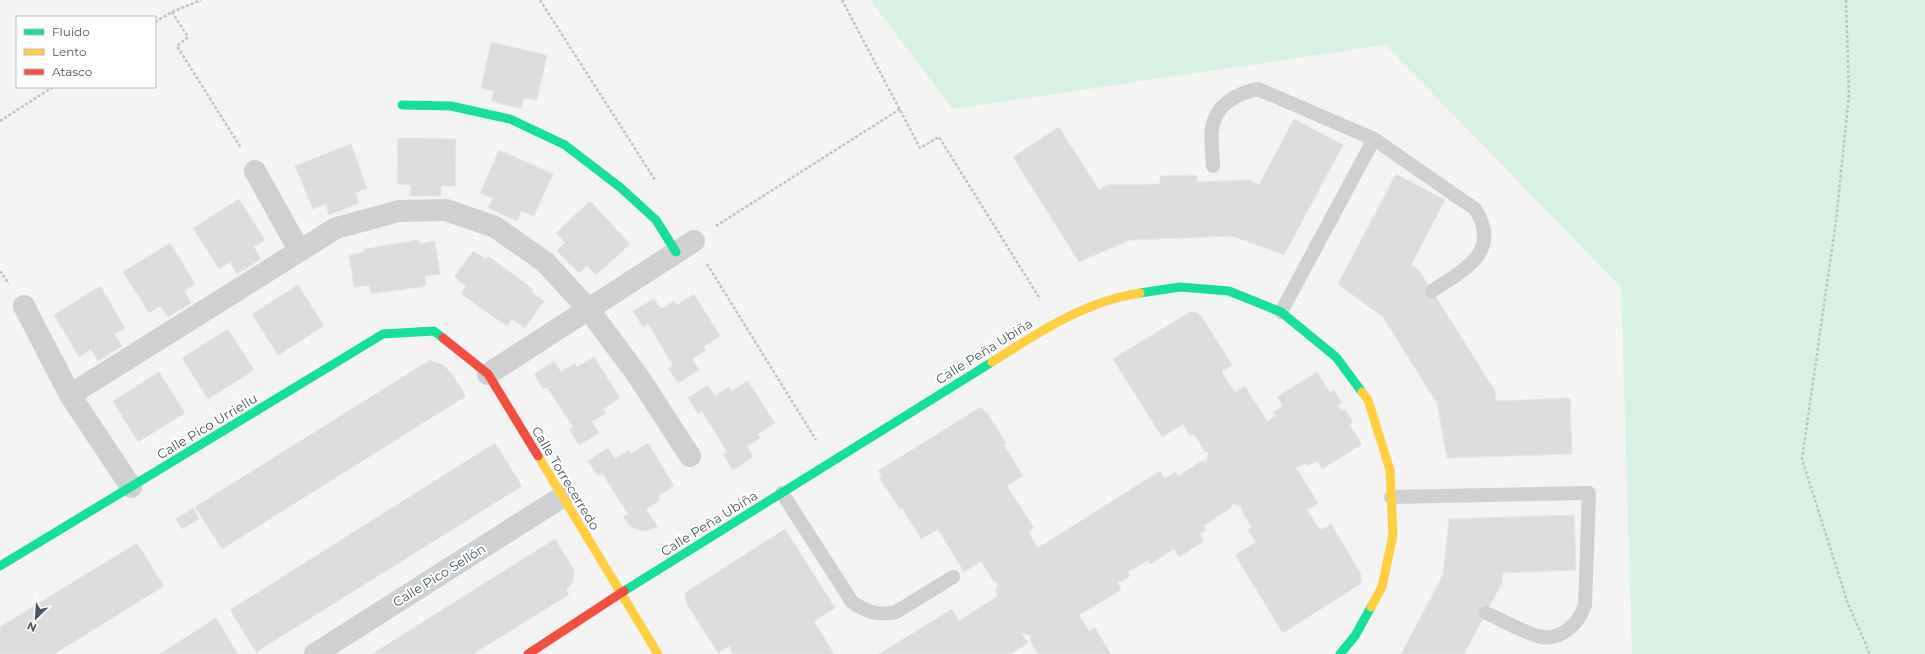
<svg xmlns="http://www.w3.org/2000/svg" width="1925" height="654" viewBox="0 0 1925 654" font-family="Montserrat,sans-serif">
  <rect width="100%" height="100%" fill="#f4f4f4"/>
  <path fill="#d9f2e3" d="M870,0h1055v654h-293l-11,-367 -236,-242 -432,64z"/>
  <path fill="#ddddde" stroke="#e5e6e7" d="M491,42l56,13 -10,45 -13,-2 -3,10 -15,-3 -15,-4 3,-10 -13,-3z
    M1294,119l49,26 -59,110 -52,-19 -102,4 -51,22 -66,-105 46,-30 40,63 8,-5 53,-1v-8l37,-1v7l53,-2 9,5z
    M398,138l58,1 -1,47h-14v10h-31l1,-11 -14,-1z
    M351,144l16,44 -12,5 4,10 -30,12 -3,-11 -13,5 -18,-43z
    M499,150l54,24 -19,42 -13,-5 -4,10 -29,-13 5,-10 -13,-5z
    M1396,174l49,26 -34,65 8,5 76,121 1,10 74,-3 2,56 -125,4 -10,-55 -54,-86 -45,-33z
    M239,199l26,41 -11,7 7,12 -24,15 -7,-12 -11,7 -26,-41z
    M590,201l40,43 -34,31 -9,-9 -8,7 -22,-22 8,-8 -9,-10z
    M419,240v4l16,-3 5,33 -15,2 1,10 -55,8 -2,-9 -15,2 -5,-32 15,-3v-3z
    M170,243l25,41 -11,7 7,12 -23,14 -8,-11 -11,7 -26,-41z
    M473,251l13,8 2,-3 45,33 -2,3 13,9 -19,27 -13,-9 -5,7 -46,-32 5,-8 -12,-9z
    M298,285l26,41 -46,29 -26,-41z
    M100,286l25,42 -11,6 8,12 -24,15 -7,-12 -12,8 -25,-42z
    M694,294l26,42 -17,11 3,3 -14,9 7,11 -21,13 -10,-15 5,-3 -25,-41 -5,3 -10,-16 21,-12 7,10 13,-8 3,4z
    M1190,312l7,1 5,4 30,48 -11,6 14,21 10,-6 22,35 9,-5 -3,-4 10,-6 -6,-9 40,-25 13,21 4,-3 8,13 -4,3 3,5 4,-2 8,13 -4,2 13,20 -40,25 -5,-8 -10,5 -2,-3 -9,5 22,35 -11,7 13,20 11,-6 29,48 2,9 -2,3 -77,49 -48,-78 21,-13 -8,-12 4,-2 -11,-18 1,-4 -10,-2 -1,4 -28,18 3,4 -6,4 4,7 -25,16 -5,-8 -24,15 -2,-4 -20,12 2,4 -12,7 3,7 -42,25 10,16 6,-3 16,26h-73l-8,-14 1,-5 -10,-2 7,10 -17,11h-132l73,-45 7,12 39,-25 -2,-4 2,-9 -4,-1 -13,-21 -17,11 -26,-43 -17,10 -19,-31 -2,1 -21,-32 3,-1 -4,-5 103,-64 3,5 2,-1 20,32 -2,2 19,31 -16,10 27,42 -6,4 10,16 122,-77 5,8 10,-7 3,4 24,-15 4,1 3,-10h-4l-11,-18 -4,2 -7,-12 -21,13 -49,-78z
    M228,329l26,41 -46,29 -26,-41z
    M594,357l26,41 -17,11 3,4 -14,9 7,11 -20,12 -10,-15 4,-3 -26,-40 -4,2 -9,-15 20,-13 7,11 14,-9 2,4z
    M430,360l13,5 9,9 14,22 -244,153 -27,-42z
    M159,372l26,41 -47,29 -25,-41z
    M748,381l27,42 -17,11 2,4 -13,8 6,11 -20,13 -10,-16 4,-2 -25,-41 -4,3 -10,-16 20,-13 7,11 14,-9 3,4z
    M495,443l27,43 -266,166 -26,-42z
    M648,443l26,43 -16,10 2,4 -14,9 12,18 -13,4 -13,-3 -9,-11 5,-3 -26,-41 -4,3 -10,-15 20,-13 7,11 14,-9 2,4z
    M193,508l6,11 -17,10 -6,-10z
    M1574,515l2,55 -74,3v10l-38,71h-63l42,-79 6,-56z
    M785,529l50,79 -21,13 20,33h-101l-4,-8 -11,7 -31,-49 -2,-11z
    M555,539l19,31 -1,12 -7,8 3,5 -17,10 -79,49h-101z
    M137,543l27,43 -110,68h-54v-27z
    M216,618l22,36h-78z"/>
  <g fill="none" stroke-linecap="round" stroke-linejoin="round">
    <path stroke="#bcc7c4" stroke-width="2.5" stroke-dasharray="3 2" stroke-linecap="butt" d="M540,0l115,180
      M842,0l78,148 19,-11 101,162
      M1846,0l3,94 -13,127 -34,238 46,145 22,50
      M172,12l16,25 -11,9 64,102
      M155,22l17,-10 29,-12
      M0,121l53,-34
      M716,226l184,-117
      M707,264l109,176
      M0,271l9,13"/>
    <path stroke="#ced0d2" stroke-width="14" d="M1374,139l101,70c28,43 -13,62 -43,82
      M1213,166c0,-12 -3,-25 -1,-37 3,-24 25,-36 46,-40l116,50 -93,173
      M782,493l70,109c14,10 27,14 44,10l57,-35
      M1391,497l198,-4 -4,112c-6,18 -25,38 -47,31 -18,-5 -35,-16 -52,-23"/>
    <path stroke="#ced0d2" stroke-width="22" d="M255,171l44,79
      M24,306l46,89
      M488,374l206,-133
      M131,487l-61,-92 266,-167 63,-17 47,-1 49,17 50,35 44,48 49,66 52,80
      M315,654l247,-157"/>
    <path stroke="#16e098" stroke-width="9" d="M402,105l49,1 59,13 55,26 56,43 35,32 20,32
      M1140,293l40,-6 49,4 52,21 55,45 26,35
      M0,566l383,-232 51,-3 9,7
      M624,591l368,-229
      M1340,654l15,-18 16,-29"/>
    <path stroke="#ffcf43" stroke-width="9" d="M992,362c46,-29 93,-61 148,-69
      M1362,392l6,8 22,70 3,65 -11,52 -11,20
      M538,456l120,198"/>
    <path stroke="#f24e42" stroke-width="9" d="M443,338l45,36 50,82
      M528,654l96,-63"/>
  </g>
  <g text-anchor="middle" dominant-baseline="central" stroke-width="4" stroke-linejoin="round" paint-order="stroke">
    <g font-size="13" fill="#4a5661" stroke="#fff">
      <text transform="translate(984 351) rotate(-32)">Calle Peña Ubiña</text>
      <text transform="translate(207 426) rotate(-31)">Calle Pico Urriellu</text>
      <text transform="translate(566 478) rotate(59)">Calle Torrecerredo</text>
      <text transform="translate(709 523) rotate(-32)">Calle Peña Ubiña</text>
      <text transform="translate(439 575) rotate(-32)">Calle Pico Sellón</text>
    </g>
  </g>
  <rect x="16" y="16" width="140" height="72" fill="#ffffff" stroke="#b7bbc0"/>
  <rect x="24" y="29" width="20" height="6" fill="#16e098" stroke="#b7bbc0"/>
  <text x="52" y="36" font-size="12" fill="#4a5661">Fluido</text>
  <rect x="24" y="49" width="20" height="6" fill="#ffcf43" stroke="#b7bbc0"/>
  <text x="52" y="56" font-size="12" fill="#4a5661">Lento</text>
  <rect x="24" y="69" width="20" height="6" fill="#f24e42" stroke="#b7bbc0"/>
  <text x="52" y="76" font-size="12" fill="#4a5661">Atasco</text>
  <g transform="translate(36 618) rotate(205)" stroke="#ffffff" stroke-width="3" paint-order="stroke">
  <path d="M0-3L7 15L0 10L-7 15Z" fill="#4a5661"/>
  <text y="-6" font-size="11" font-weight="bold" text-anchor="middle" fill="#4a5661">N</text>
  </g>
</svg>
